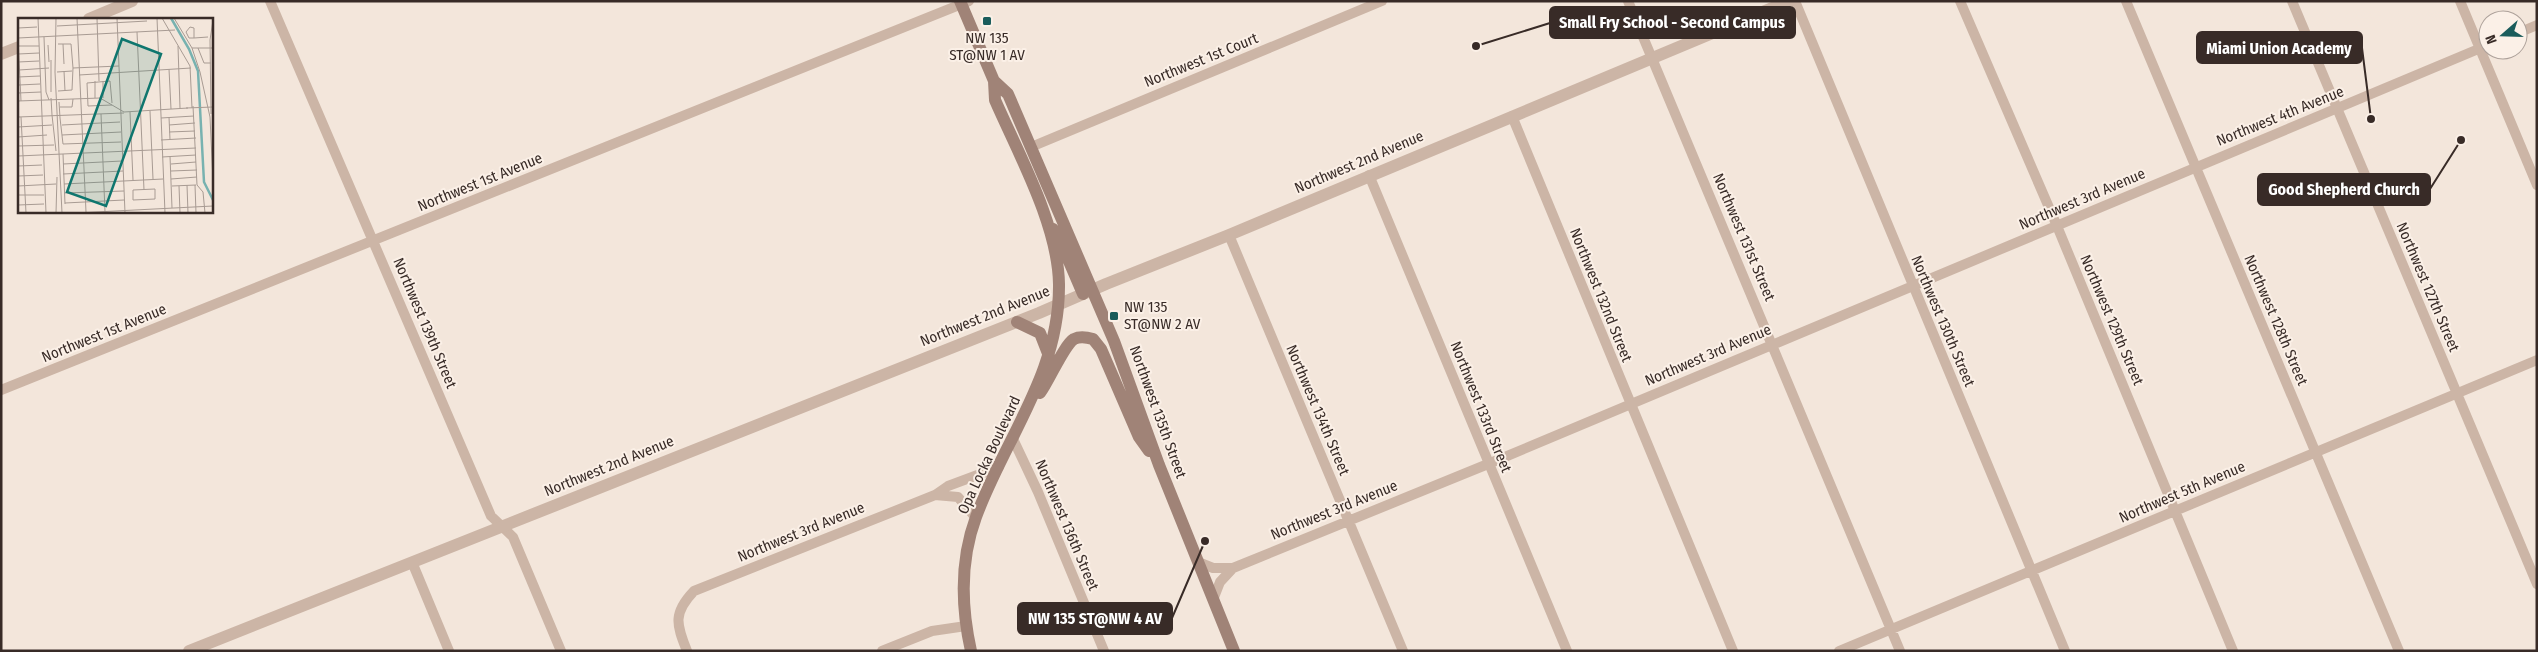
<svg xmlns="http://www.w3.org/2000/svg" width="2538" height="652" viewBox="0 0 2538 652" font-family="'Fira Sans Condensed',sans-serif">
  <rect width="100%" height="100%" fill="#f3e6db"/>
  <g fill="none" stroke-linecap="round" stroke-linejoin="round">
    <path stroke="#ccb5a6" stroke-width="10" d="M270,1l221,515 22,21 48,114
      M1628,1l272,650
      M1795,1l270,650
      M1960,1l97,225 176,425
      M2126,1l273,650
      M2292,1l245,583
      M2460,1l77,184
      M2518,33l19,-8
      M1512,116l221,535
      M1031,147l351,-146
      M1369,175l198,476
      M1229,235l174,416
      M1,390l968,-389
      M1013,439l25,53 66,159
      M935,495l23,2 18,21
      M412,562l37,89
      M1198,562l15,6h20l255,-104 1000,-419
      M1213,600l7,-18 13,-14
      M687,651c-11,-27 -14,-38 7,-60l241,-96 13,-9 51,-19
      M882,651l50,-20 34,-5
      M1839,651l698,-291"/>
    <path stroke="#ccb5a6" stroke-width="12" d="M89,19l43,-18
      M1,54l18,-7
      M189,651l850,-338 67,-29 123,-49 560,-234"/>
    <path stroke="#a08377" stroke-width="12" d="M960,1l34,80 1,19c24,55 63,125 64,184 1,90 -54,154 -83,233 -16,43 -15,89 -5,134
      M994,81l14,13 106,247 45,124 75,186
      M1053,229l6,9 24,56
      M1017,322l23,11 9,23
      M1040,393c9,-12 24,-48 34,-54 6,-3 12,-2 19,0l8,10 38,88 10,14"/>
  </g>
  <g fill="#1a5c5b" stroke="#fbf0e7" stroke-width="2">
    <rect x="982" y="16" width="10" height="10" rx="2.5"/>
    <rect x="1109" y="311" width="10" height="10" rx="2.5"/>
  </g>
  <g text-anchor="middle" dominant-baseline="central" stroke-width="4" stroke-linejoin="round" paint-order="stroke">
    <g font-size="15" fill="#382b27" stroke="#fbf0e7">
      <text x="987" y="38">NW 135<tspan x="987" dy="17">ST@NW 1 AV</tspan></text>
      <text x="1124" y="307" text-anchor="start">NW 135<tspan x="1124" dy="17">ST@NW 2 AV</tspan></text>
    </g>
    <g font-size="15" fill="#382b27" stroke="#fbf0e7">
      <text transform="translate(1201 60) rotate(-22)">Northwest 1st Court</text>
      <text transform="translate(2280 116) rotate(-22)">Northwest 4th Avenue</text>
      <text transform="translate(1359 162) rotate(-23)">Northwest 2nd Avenue</text>
      <text transform="translate(480 182) rotate(-22)">Northwest 1st Avenue</text>
      <text transform="translate(2082 199) rotate(-23)">Northwest 3rd Avenue</text>
      <text transform="translate(1744 237) rotate(67)">Northwest 131st Street</text>
      <text transform="translate(2428 287) rotate(67)">Northwest 127th Street</text>
      <text transform="translate(1601 295) rotate(68)">Northwest 132nd Street</text>
      <text transform="translate(985 316) rotate(-22)">Northwest 2nd Avenue</text>
      <text transform="translate(2112 320) rotate(67)">Northwest 129th Street</text>
      <text transform="translate(2276 320) rotate(67)">Northwest 128th Street</text>
      <text transform="translate(1943 321) rotate(67)">Northwest 130th Street</text>
      <text transform="translate(425 323) rotate(67)">Northwest 139th Street</text>
      <text transform="translate(104 333) rotate(-22)">Northwest 1st Avenue</text>
      <text transform="translate(1708 355) rotate(-23)">Northwest 3rd Avenue</text>
      <text transform="translate(1481 407) rotate(68)">Northwest 133rd Street</text>
      <text transform="translate(1318 410) rotate(67)">Northwest 134th Street</text>
      <text transform="translate(1158 412) rotate(70)">Northwest 135th Street</text>
      <text transform="translate(989 455) rotate(-65)">Opa Locka Boulevard</text>
      <text transform="translate(609 466) rotate(-22)">Northwest 2nd Avenue</text>
      <text transform="translate(2182 492) rotate(-23)">Northwest 5th Avenue</text>
      <text transform="translate(1334 510) rotate(-22)">Northwest 3rd Avenue</text>
      <text transform="translate(1067 525) rotate(67)">Northwest 136th Street</text>
      <text transform="translate(801 532) rotate(-22)">Northwest 3rd Avenue</text>
    </g>
  </g>
  <g transform="translate(18 18)">
    <rect width="195" height="195" fill="#f3e6db"/>
    <path fill="none" stroke="#78b2b0" stroke-width="2.5" d="M153,0l18,31 9,22 6,111 9,18"/>
    <path fill="none" stroke="#a89b93" stroke-width="1" d="M20,0l8,195M38,0l-1,54 7,141M59,0l9,194M79,0l2,63M99,0l8,195M139,0l8,195M144,0l28,48 2,42M156,0l18,30 8,24 10,45 3,64M39,8l90,-5M0,10l19,-1M119,14l7,158M26,19l2,55 3,8M0,20l157,-8M0,20l3,63M176,20v-10l-4,-1 -4,5 3,6h5l14,-1M45,26l1,20M30,27l1,17M0,28h21M160,28l2,62M174,30h21M180,30l6,15h7M0,36l21,-1M33,42v32M0,44l21,-1M55,50l46,-2M151,51l2,40M1,52l30,-2M46,53l1,20M39,54l15,-1M61,57l112,-7M0,59l22,-1M77,63v17M85,63v17M1,67l21,-1M40,73l14,-1 1,-22 -2,-24h-13M0,75l23,-1M33,80l1,17M0,83l82,-3 24,14 64,-4M41,84l1,16M94,85l-2,-22 -23,2 1,23 24,-1M175,88l4,79 6,7 2,21M42,89h12l1,-8M168,90l27,-1M132,93l3,68M112,94l3,68M83,96l4,98M193,96l-1,-74 3,-20M34,97l4,36M0,99l106,-4M3,99l5,96M151,99l1,23M42,100l3,26 58,-2M143,100l33,-2M44,107l58,-3M151,107l26,-2M0,109l34,-2M151,114l26,-1M44,117l59,-3M0,119l29,-2M143,122l35,-2M0,128l36,-1M45,136l2,50M0,138l178,-8M152,138l2,52M144,139l34,-2M45,146l59,-3M153,146l25,-2M0,148l24,-1M153,153l26,-1M45,156l60,-3M0,158l25,-1M153,161l26,-2M46,166l99,-5M169,167l1,28M177,167l1,28M0,168l38,-2M154,168l24,-1M161,168l1,27M137,171v10l-22,1v-10zM46,175l60,-2M0,177h26M47,185l59,-3M0,187l26,-1M38,195l1,-36M58,195l137,-7"/>
    <path fill="#0f766e" fill-opacity="0.15" stroke="#0f766e" stroke-width="2.5" d="M104,21l39,15 -55,152 -39,-14z"/>
    <rect width="195" height="195" fill="none" stroke="#382b27" stroke-width="2.5"/>
  </g>
  <path fill="none" stroke="#382b27" stroke-width="2" d="M1476 46L1550 23M2371 119L2362 48M2461 140L2430 189M1205 541L1172 618"/>
  <g fill="#382b27" stroke="#fbf0e7" stroke-width="2">
    <circle cx="1476" cy="46" r="5"/>
    <circle cx="2371" cy="119" r="5"/>
    <circle cx="2461" cy="140" r="5"/>
    <circle cx="1205" cy="541" r="5"/>
  </g>
  <g fill="#382b27" stroke="#382b27" stroke-width="2">
    <rect x="1550" y="7" width="245" height="31" rx="5"/>
    <rect x="2197" y="32" width="165" height="31" rx="5"/>
    <rect x="2258" y="174" width="172" height="31" rx="5"/>
    <rect x="1018" y="603" width="154" height="31" rx="5"/>
  </g>
  <g font-size="16" text-anchor="middle" font-weight="bold" fill="#fff">
    <text x="1672" y="28">Small Fry School - Second Campus</text>
    <text x="2279" y="54">Miami Union Academy</text>
    <text x="2344" y="195">Good Shepherd Church</text>
    <text x="1095" y="624">NW 135 ST@NW 4 AV</text>
  </g>
  <rect width="2538" height="652" fill="none" stroke="#382b27" stroke-width="5"/>
  <g transform="translate(2503 35) rotate(250)"><circle r="24" fill="#fbf0e7" stroke="#ada19a"/>
  <path d="M0-4L9 19L0 12L-9 19Z" fill="#1a5c5b"/>
  <text y="-8" font-size="14" font-weight="bold" text-anchor="middle" fill="#382b27">N</text>
  </g>
</svg>
